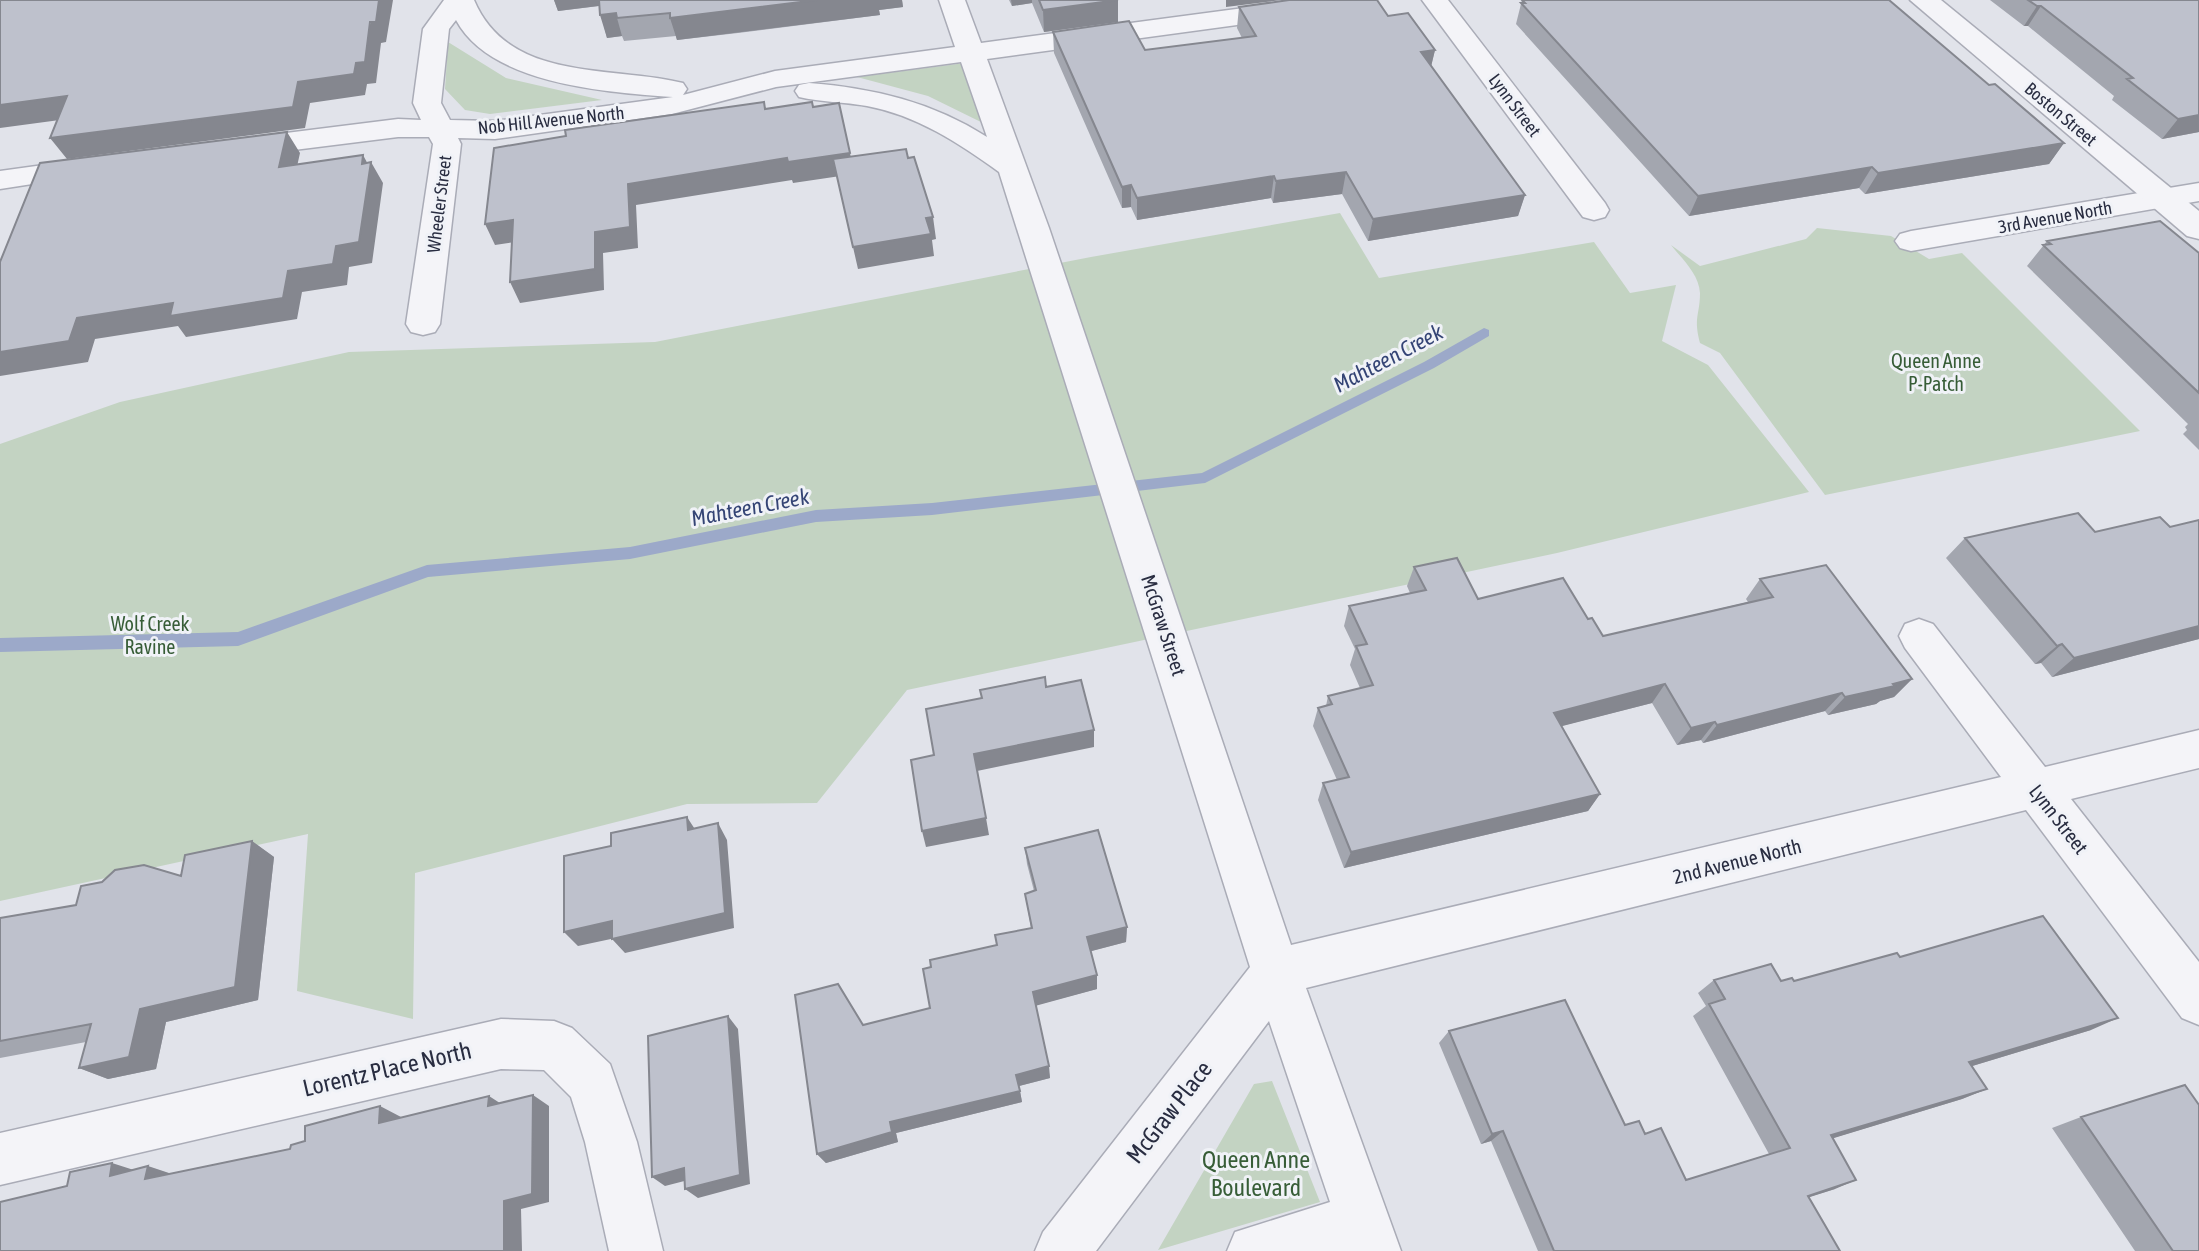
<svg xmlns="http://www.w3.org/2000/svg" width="2199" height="1251" viewBox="0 0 2199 1251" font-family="'Asap Condensed',sans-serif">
  <rect width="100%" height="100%" fill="#e1e3ea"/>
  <path fill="#c3d3c2" d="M448,42l58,36 96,22 -112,14 -25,-4 -20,-21z
    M965,63l22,62 -59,-29 -71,-19z
    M1340,213l39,65 215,-36 36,51 46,-8 -14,56 46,24 101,127 -252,61 -650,137 -90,113 -130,1 -272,69 -2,146 -116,-28 11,-157 -308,67v-457l120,-42 229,-50 306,-10 436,-85z
    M1817,228l74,8 38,23 33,-6 178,178 -315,64 -105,-142 -20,-10c-7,-26 0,-28 0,-50 -1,-19 -18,-34 -29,-48l29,21 106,-27z
    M1272,1081l48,121 -162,48 96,-166z"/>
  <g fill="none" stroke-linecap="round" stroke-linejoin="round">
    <path fill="#9ca9c9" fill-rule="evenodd" d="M1484,328l5,2v6l-55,32 -229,115 -273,32 -116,7 -186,37 -202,18 -190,69 -238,6v-14l238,-6 189,-67 203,-18 186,-37 116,-7 270,-30 222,-111z"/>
    <defs>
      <path id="minor" d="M444,0h30c35,83 137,65 209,83l4,6 -4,6 92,-24 180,-24 -16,-47h26l16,43 323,-43h71l-4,5 -9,3 -375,51 62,169 242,717 710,-168 -96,-129 -6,-12 6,-12 14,-5 14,5 112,143 154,-37v38l-128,31 128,163v63l-17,-7 -156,-208 -720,178 95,263h-174l8,-19 95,-30 -61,-181 -173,230h-61l8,-19 207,-265 -251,-795c-40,-29 -83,-57 -132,-66 -23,-4 -46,-4 -68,-9l-4,-6 4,-6 10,-2c64,5 123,19 178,54l-26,-75 -185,25 -104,27 -177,25 -37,-1 3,6 -21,180 -5,8 -12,3 -12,-3 -5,-8 27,-180 -4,-7h-31l-160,20 -10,-3 -5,-6 5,-6 10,-3 160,-20 23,1 -8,-17 10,-74zM456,20c35,65 151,72 217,77l-178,24 -45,-1 -9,-17 8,-74z
        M1422,0h26l157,203 4,7 -4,7 -11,3 -11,-3z
        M87,159l10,3 5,6 -5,6 -97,15v-18z
        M2199,183v18l-288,50 -11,-3 -5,-7 5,-7 11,-3z
        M501,1019l53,2 18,7 38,36 27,78 26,109h-54l-24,-109 -14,-45 -27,-27 -43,-1 -501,116v-52z"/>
      <path id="tertiary" d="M1910,0h31l258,211v28l-12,-3z"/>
    </defs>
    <use href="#minor" stroke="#aaacb7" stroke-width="3"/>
    <use href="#tertiary" stroke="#aaacb7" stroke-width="3"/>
    <use href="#minor" fill="#f4f4f8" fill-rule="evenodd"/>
    <use href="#tertiary" fill="#f4f4f8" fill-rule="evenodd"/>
  </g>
  <path fill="#a3a6af" d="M554,0h348l1,7 -24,3 1,5 -142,18 -61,7 -1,-4 -52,5 -2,-5 -15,2 -8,-32 -41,5z
    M1009,0h109v22l-74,10 -12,-29 -20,3z
    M1522,0l467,85 75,58 -15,21 -184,30 -6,-6 -170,28 -173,-192z
    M1990,0h209v132l-37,7 -50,-39 2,-4 -86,-70h-4z
    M1239,7l149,9 47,34 -4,16 94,129 -7,21 -150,25 -26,-47 -69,9 -2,-5 -134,22 -6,-13 -9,1 -68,-155 -1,-21 92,18 97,-12 -5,-10z
    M2047,241l152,12v197l-16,-16 4,-4 -2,-3 3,-3 -161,-158z
    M2170,527l29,112 -147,38 -11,-14 -6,1 -89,-106 19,-20 130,-6z
    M1414,567l64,32 110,20 15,17 145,-34 -2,-3 14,-20 152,100 -18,18 -14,4 -4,3 -48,11 -3,-4 -122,32 -2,-3 -24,5 -25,-42 -91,23 39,68 -12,17 -244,57 -26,-68 5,-17 14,-3 -24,-54 5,-18 8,-2 2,-10 32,-8 -10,-23 5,-16 -11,-23 5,-20 61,-13 -3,-7z
    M252,841l22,16 -16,143 -92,22 -10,47 -48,10 -29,-11 7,-26 -86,16v-140l76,-13 105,-29z
    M1025,848l102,79 -1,15 -35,9 6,24v14l-61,16 14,73 -31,8 3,16 -126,31 2,9 -72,21 -9,-9 46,-129 67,-17 1,-41 66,-22 34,-17 -6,-34 9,-3 -7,-27z
    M1900,957l191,73 -119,36 15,23 -25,10 -129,39 2,51 -26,8 31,54h-302l-47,-110 -10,3 -42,-101 10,-12 176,94 20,9 41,46 83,-26 -76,-138 13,-10 -8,-13 16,-13 80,1z
    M2081,1117l118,134h-64l-83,-123z"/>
  <path fill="#85878f" d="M379,0h14l-7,42 -5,1 -5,40 -9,1 -2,11 -55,8 -5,25 -238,31 -17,-21 248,-56 58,-19z
    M554,0h50l2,5 -48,6z
    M817,0h85l1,7 -24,3 1,5 -203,25 -7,-22z
    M1011,0h21v3l-20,3z
    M1118,0v22l-74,10 -1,-22z
    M1226,0h55l-55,7z
    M2037,6h4l-13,20h-4z
    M616,13l1,5 5,18 -15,2 -7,-23z
    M1435,50l-5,21 -9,-19z
    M67,96l15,21 -82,11v-23z
    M2199,115v17l-37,7 16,-20z
    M287,132l13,21 -8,36 -13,-22z
    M2064,143l-15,21 -184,30 13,-21z
    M850,153l4,21 -61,9 -1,-3 -156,25 2,43 -35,5 1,37 -84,13 -10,-21 85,-50 33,-48 159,-26z
    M363,155l7,13 1,-6 12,21 -11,80 -23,4 -2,18 -45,7 -5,27 -111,18 -8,-11 -83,13 -7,23 -88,14v-24l77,-34 211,-47 48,-25 26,-82z
    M1872,167l-13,21 -170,28 9,-20z
    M1346,172l-4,22 -69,9 3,-22z
    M1274,176l-3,22 -134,22v-22z
    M1131,185v22l-9,1v-21z
    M1525,195l-7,21 -150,25 5,-22z
    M933,217l3,22 -4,1 2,16 -76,13 -5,-22 73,-29z
    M513,220l9,21 -27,4 -10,-21z
    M2199,626v13l-147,38 22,-19z
    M2062,644l-21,19 -6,1 22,-18z
    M1912,679l-18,18 -14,4 -4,3 -48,11 17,-18z
    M1665,684l-13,19 -109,28 11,-18z
    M1842,693l-17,18 -122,32 14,-18z
    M1715,722l-14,18 -24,5 14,-17z
    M1094,730v17l-117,24 -3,-17z
    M1600,794l-12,17 -244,57 7,-16z
    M687,817l11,17 -10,-4z
    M986,818l3,17 -63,12 -4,-16z
    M718,823l9,17 7,88 -109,25 -13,-14z
    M252,841l22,16 -16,143 -92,22 -10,47 -48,10 -29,-11 61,-59z
    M612,921l13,15 -47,10 -14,-14z
    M1127,927l-1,15 -38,10 -1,-15z
    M1097,975v14l-62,17 -2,-14z
    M728,1016l10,13 12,155 -52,14 -13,-9z
    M2118,1018l-27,12 -145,44 23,-12z
    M1049,1066l1,12 -31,8 -3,-11z
    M1987,1089l-25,10 -151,46 20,-10z
    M1020,1091l2,11 -126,31 2,9 -72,21 -9,-9 73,-32z
    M533,1095l16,11v96l-28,7 1,42h-18v-50z
    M489,1096l17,11 -18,-1z
    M380,1106l21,11 -2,16 -20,-10z
    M1503,1131l-12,10 -10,3 11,-10z
    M112,1163l28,9 -30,4z
    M148,1166l27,9 -30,4z
    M684,1168l12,10 -31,8 -13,-9z
    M1856,1180l-21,9 -47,15 20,-8z"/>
  <path fill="#bec1cc" stroke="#85878f" stroke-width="2" d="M0,0h379l-3,22h-6l-5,40 -9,1 -2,11 -56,8 -5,25 -243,31 17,-42 -67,9z
    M599,0h218l-147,18v-5l-53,5 -1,-5 -16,2z
    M1039,0h79l-75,10z
    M1289,0h88l11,16 20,-3 27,37 -14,2 104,143 -152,24 -27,-47 -70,9 -2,-5 -137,22 -6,-13 -9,2 -69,-155 76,-11 16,29 111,-14 -17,-29z
    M1522,0h367l100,85 6,-1 69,59 -186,30 -6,-6 -174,29 -177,-193h4z
    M2028,0h171v115l-21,4 -51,-40 6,-1 -92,-72h-4z
    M764,102l1,7 47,-7 1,5 26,-4 11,50 -62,9 -1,-4 -159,26 2,43 -35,5v37l-85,13 3,-62 -28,4 9,-76 72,-12 -1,-6z
    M287,132l-8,35 84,-12 -1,9 9,-2 -12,80 -23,4 -3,18 -45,7 -5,27 -113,18 3,-13 -96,15 -8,23 -69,11v-90l40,-99z
    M906,149l2,9 6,-1 19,60 -7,1 5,16 -78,13 -20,-88z
    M2160,221l39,32v140l-156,-148 8,-1 -4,-3z
    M2078,513l17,19 65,-15 10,10 29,-7v106l-125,32 -12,-14 -5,2 -92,-108z
    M1457,558l21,41 85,-21 25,41 4,-1 11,18 170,-39 -13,-18 66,-14 86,114 -19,5 2,2 -50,11 -3,-4 -125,32 -2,-3 -24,6 -26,-44 -111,29 46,81 -249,58 -28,-69 26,-6 -31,-69 14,-4 -4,-8 45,-11 -17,-39 11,-2 -18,-38 77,-16 -12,-23z
    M1045,677l1,10 35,-7 13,50 -120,24 12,64 -64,13 -11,-71 23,-5 -8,-46 56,-11 -2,-8z
    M687,817l1,13 30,-7 7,90 -113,26v-18l-48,11v-76l47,-10v-13z
    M1098,830l29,97 -40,10 10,38 -64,17 16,74 -33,9 4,16 -130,31 2,10 -75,22 -22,-159 43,-11 25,41 67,-17 -7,-39 8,-2 -1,-7 67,-15 -2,-10 37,-7 -7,-34 11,-4 -11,-42z
    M252,841l-17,146 -95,22 -11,48 -50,11 12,-44 -91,17v-123l76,-13 5,-19 21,-4 13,-12 29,-5 37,11 4,-21z
    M2043,916l75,102 -149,44 18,27 -156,46 25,45 -48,16 32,55h-286l-51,-120 -11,3 -43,-103 116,-31 60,125 14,-4 6,13 16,-6 25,52 104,-32 -81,-144 16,-5 -11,-19 57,-16 10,17 11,-3 2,3 103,-28 3,4z
    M728,1016l12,159 -55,14 -1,-21 -32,9 -4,-141z
    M2185,1085l14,20v146h-26l-92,-134z
    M533,1095l-1,99 -28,7v50h-504v-49l67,-16 3,-14 42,-9 -2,13 38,-10 -3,13 145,-30 1,-4 14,-4v-15l75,-20 -1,17 110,-27 -1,10z"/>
  <g text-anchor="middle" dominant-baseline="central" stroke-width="6" stroke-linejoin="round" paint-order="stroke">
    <g font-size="18" fill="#292d41" stroke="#f0f2f7">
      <text transform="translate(1515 105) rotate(53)">Lynn Street</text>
      <text transform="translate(2061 114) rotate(40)">Boston Street</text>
      <text transform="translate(551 120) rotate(-6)">Nob Hill Avenue North</text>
      <text transform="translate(439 204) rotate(-83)">Wheeler Street</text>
      <text transform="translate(2055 217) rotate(-10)">3rd Avenue North</text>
    </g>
    <g font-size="20" fill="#375d37" stroke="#f0f2f7">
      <text x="1936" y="360">Queen Anne<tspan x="1936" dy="23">P-Patch</tspan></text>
      <text x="150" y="623">Wolf Creek<tspan x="150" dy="23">Ravine</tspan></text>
    </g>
    <g font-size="20" fill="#292d41" stroke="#f0f2f7">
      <text transform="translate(1164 625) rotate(72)">McGraw Street</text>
      <text transform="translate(2059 819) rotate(52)">Lynn Street</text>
      <text transform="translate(1737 861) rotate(-14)">2nd Avenue North</text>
    </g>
    <g font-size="22" font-style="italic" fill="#344475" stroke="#f0f2f7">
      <text transform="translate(1388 358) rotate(-28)">Mahteen Creek</text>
      <text transform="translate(750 507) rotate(-11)">Mahteen Creek</text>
    </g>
    <g font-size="24" fill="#292d41" stroke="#f0f2f7">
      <text transform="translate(387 1069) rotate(-13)">Lorentz Place North</text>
      <text transform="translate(1169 1112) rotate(-52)">McGraw Place</text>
    </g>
    <g font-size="24" fill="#375d37" stroke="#f0f2f7">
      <text x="1256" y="1159">Queen Anne<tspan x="1256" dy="28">Boulevard</tspan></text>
    </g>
  </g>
</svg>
